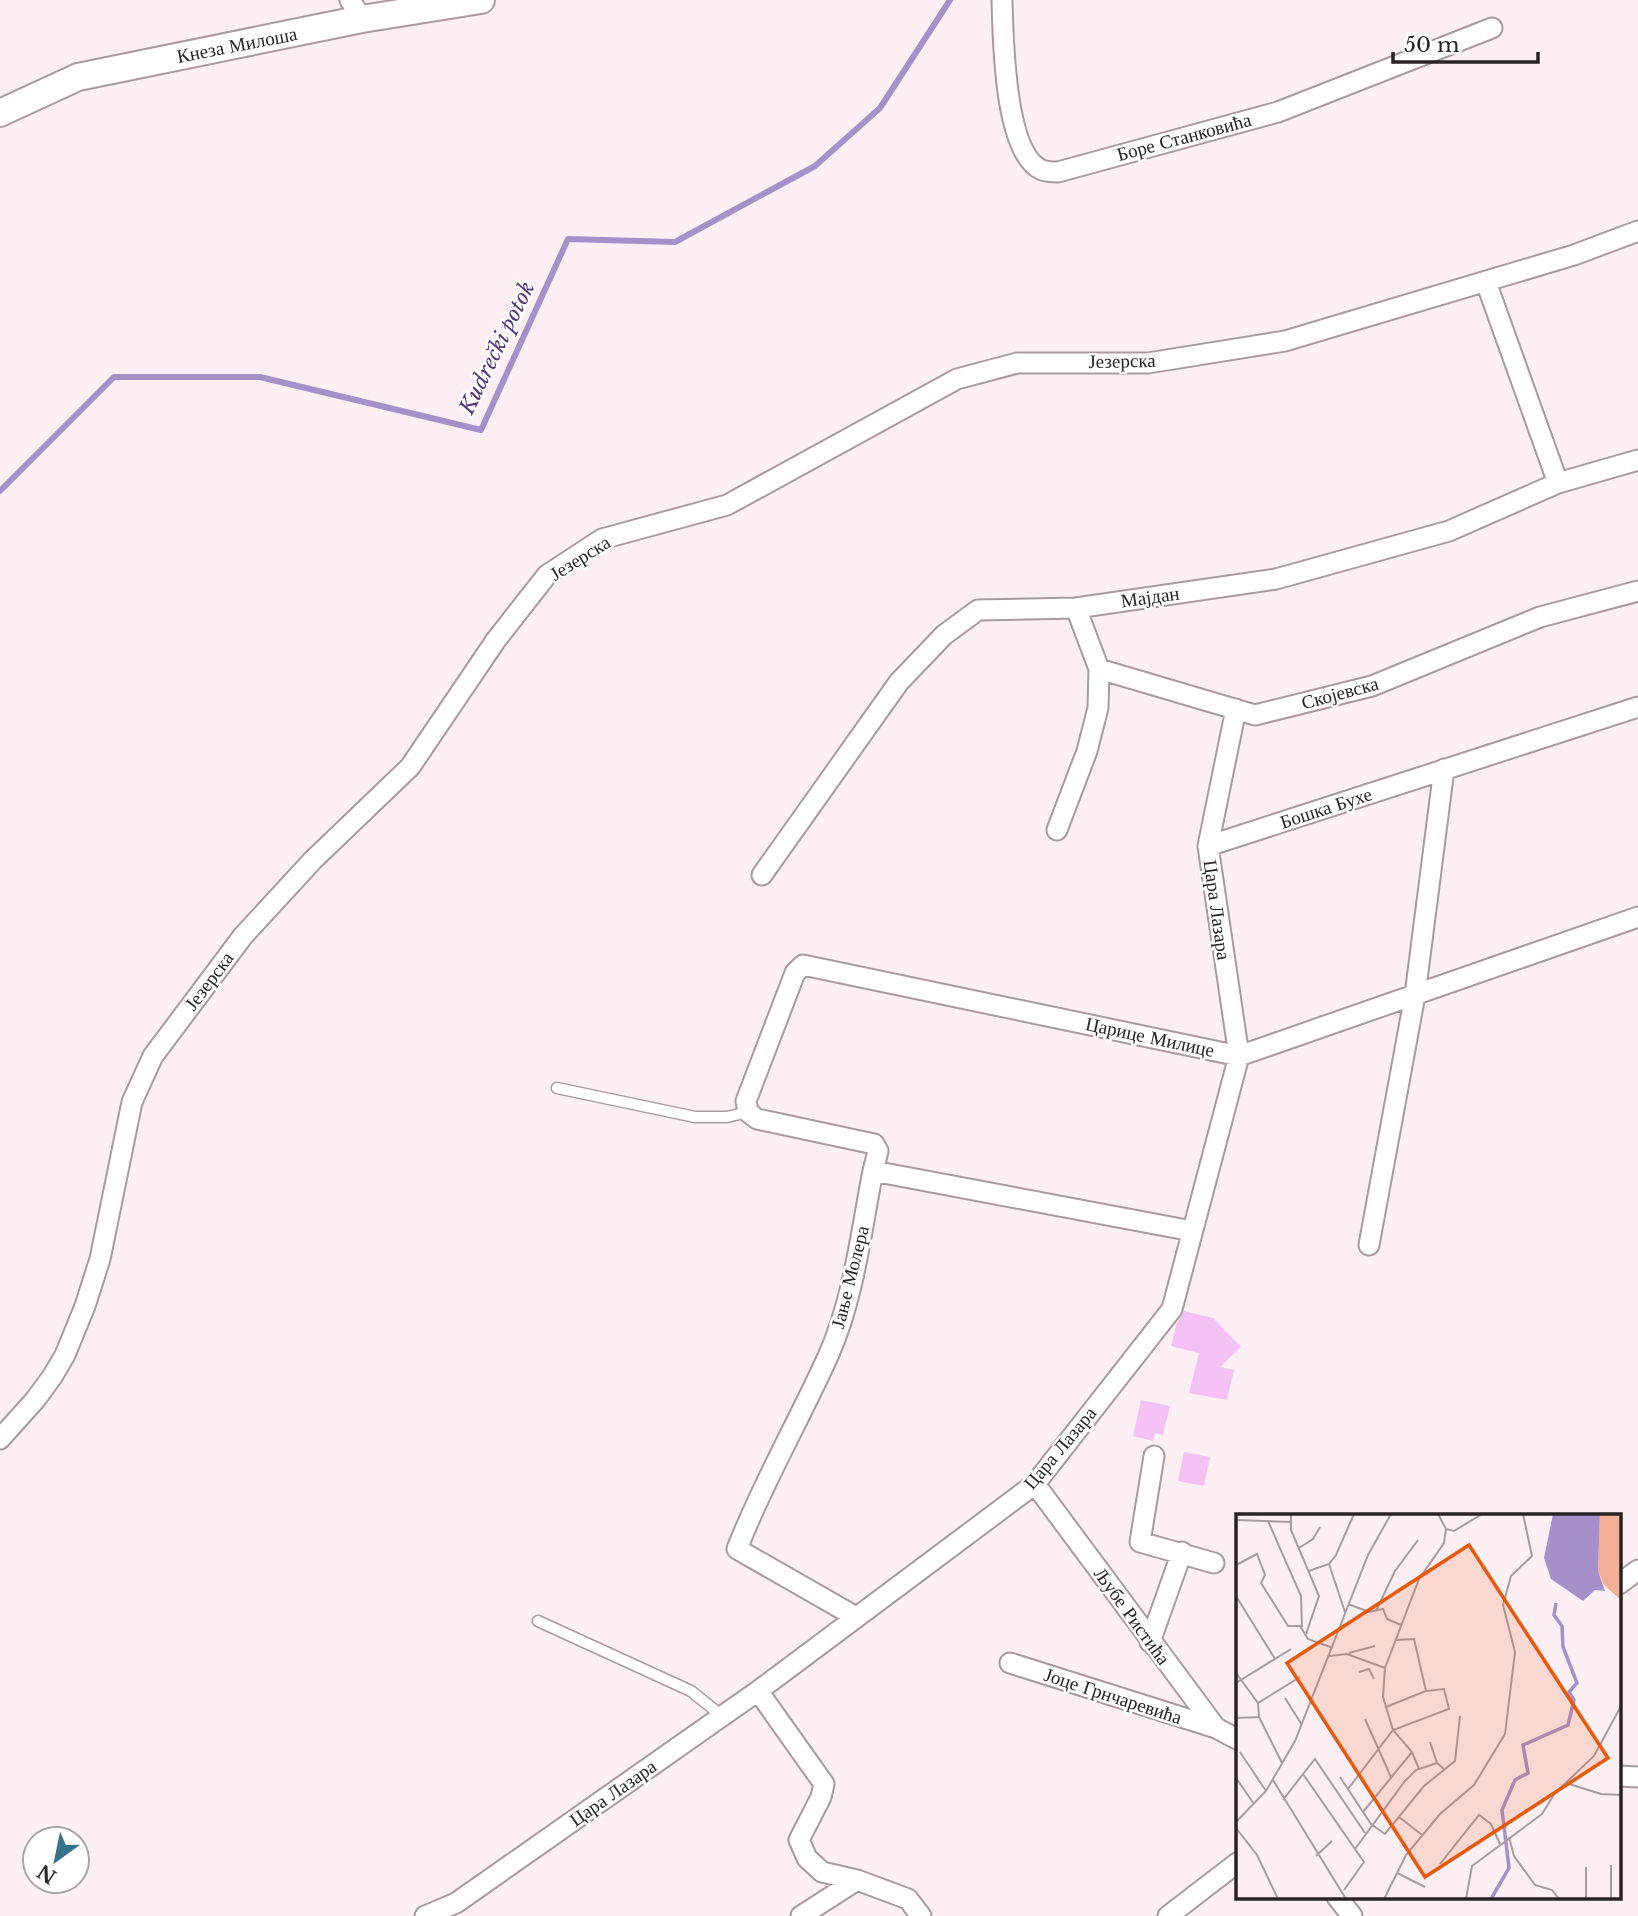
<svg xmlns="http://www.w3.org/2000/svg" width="1638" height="1916" viewBox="0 0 1638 1916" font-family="'Libre Baskerville',serif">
  <rect width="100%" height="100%" fill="#fceff4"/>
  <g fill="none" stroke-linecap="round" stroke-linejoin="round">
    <path stroke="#a690ca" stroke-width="6" d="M0,491l114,-114h146l221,53 87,-191 107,3 140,-76 65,-58 70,-108"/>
  </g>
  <path fill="#f4c1f4" d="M1184,1311l29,7 28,29 -21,20 14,3 -7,30 -38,-7 10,-40 -28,-7 6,-23z
    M1141,1400l29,6 -7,29 -8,-2 -2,8 -20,-5z
    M1184,1452l26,5 -6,29 -26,-5z"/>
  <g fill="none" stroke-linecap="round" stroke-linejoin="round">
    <defs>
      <path id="lane" d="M557,1088l138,29h32l21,-5
        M538,1621l153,70 31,25"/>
      <path id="street" d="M350,0l12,19
        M1002,0c1,37 2,154 40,170 5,2 10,2 16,2l220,-60 214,-84
        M1486,282l72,201
        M1076,608l23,61 156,46 117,-29 168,-69 98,-26
        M1057,830l30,-79 11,-43 1,-39
        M1208,846l430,-139
        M762,875l137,-193 45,-47 34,-25 98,-2 200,-29 173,-48 109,-48 80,-23
        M873,1171l5,-20 -4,-7 -117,-25 -9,-7 -2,-11 49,-128 8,-8 436,91 399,-139
        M1369,1245l46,-250 29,-226
        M0,1439l35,-39 17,-23 13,-22 20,-49 15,-47 32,-157 21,-46 90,-120 70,-76 97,-93 86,-127 51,-65 55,-36 125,-34 230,-126 60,-16h131l137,-22 289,-86 64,-24
        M1154,1456l-14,86 74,21
        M1035,1484l181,244 21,11
        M1619,1584l19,-14
        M856,1617l-119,-68c26,-67 63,-130 92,-195 25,-57 32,-122 44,-183l319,60
        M1150,1642l32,-90
        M1010,1663l206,65
        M758,1691l66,93 -3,13 -22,43 8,18 15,14 35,8 51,19 13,17
        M1619,1776l19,1
        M1337,1897l15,19
        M425,1916l31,-13 302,-212 277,-207 137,-175 67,-253 -31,-210 28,-137
        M801,1916l56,-36
        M1168,1916l69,-53"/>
      <path id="secondary" d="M0,113l78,-36 284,-58 119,-19"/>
    </defs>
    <use href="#lane" stroke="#a79ba0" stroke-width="13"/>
    <use href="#street" stroke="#a79ba0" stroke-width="23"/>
    <use href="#secondary" stroke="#a79ba0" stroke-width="30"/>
    <use href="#lane" stroke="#fff" stroke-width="10"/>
    <use href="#street" stroke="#fff" stroke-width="19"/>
    <use href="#secondary" stroke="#fff" stroke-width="26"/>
  </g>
  <g text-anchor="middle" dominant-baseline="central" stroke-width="5" stroke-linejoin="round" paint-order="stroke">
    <g font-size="19" fill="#282325" stroke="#fff">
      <text transform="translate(237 45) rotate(-11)">Кнеза Милоша</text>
      <text transform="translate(1184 137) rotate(-15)">Боре Станковића</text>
      <text transform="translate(1122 361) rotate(-1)">Језерска</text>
      <text transform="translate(580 558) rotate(-32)">Језерска</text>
      <text transform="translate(1150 597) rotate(-8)">Мајдан</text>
      <text transform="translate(1340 693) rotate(-15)">Скојевска</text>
      <text transform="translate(1326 808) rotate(-18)">Бошка Бухе</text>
      <text transform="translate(1217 910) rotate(82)">Цара Лазара</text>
      <text transform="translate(209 981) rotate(-53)">Језерска</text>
      <text transform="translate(1150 1037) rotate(12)">Царице Милице</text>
      <text transform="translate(850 1277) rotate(-76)">Јање Молера</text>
      <text transform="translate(1060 1448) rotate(-50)">Цара Лазара</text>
      <text transform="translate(1132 1616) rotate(54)">Љубе Ристића</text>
      <text transform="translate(1113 1696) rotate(18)">Јоце Грнчаревића</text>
      <text transform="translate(613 1793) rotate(-35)">Цара Лазара</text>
    </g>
    <g font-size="21" font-style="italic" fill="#55377e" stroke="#fff">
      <text transform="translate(497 348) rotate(-64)">Kudrečki potok</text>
    </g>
  </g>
  <g transform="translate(1236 1514)">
    <rect width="385" height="385" fill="#fceff4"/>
    <path d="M364,0h21v86l-17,-15 -6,-14z" fill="#f3af96"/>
    <path d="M317,0h47l-2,57 7,20 -10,-1 -12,11 -32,-22 -7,-21z" fill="#a690ca"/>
    <path fill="none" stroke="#a690ca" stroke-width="3.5" d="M255,385l18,-31 -7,-58 13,-30 13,-7 -5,-28 45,-20 6,-25 -5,-8 8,-9 -14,-36 -1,-21 -8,-11 2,-12"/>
    <path fill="none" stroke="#a79da1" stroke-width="2" d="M55,0v16l28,66 -13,38M202,0l8,15 8,2 28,-17M0,6l55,2M32,7l33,75 1,31M63,34l14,-9 7,-12M93,50l16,48M0,51l21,-11 8,21 -4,8 27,43h12l8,13 25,9M73,57l20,-7 7,-9 18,-41M0,82l39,63M112,90l21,8 14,-3 4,10 14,6M140,97l19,-40 23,-31M113,139l26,-7M93,142l18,-2 38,14M123,158l10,-3 5,10M0,159l22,30 1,14M0,169l55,-34M49,184l17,27M22,189l42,-26M150,193l40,-16 -12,-52 -18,1M0,204l23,-1 23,46M129,205l26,58M194,228l7,21M4,238l26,39M183,255l-7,-17 -19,-22 -10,-33 2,-29 34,-89 25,-36 2,-14M104,263l31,47 14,10 39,-48 31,-25 5,-45M0,264l18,26M37,266l73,119M330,269l35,11 20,1M112,275l45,-59 56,-21 -5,-20 -18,2M47,286l20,-26M127,298l49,-60M163,303l23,18M0,308l30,-31 29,-50 73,-186 23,-41M0,314l21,27 21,44M273,323l5,19 21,29 17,5 7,9M119,335l-52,-75 12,-15 50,74M80,342l16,-15M204,350l39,-49 12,9 9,20M161,359l28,14M108,376l20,-28 -9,-13 50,-68 11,-11 21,-7 7,6M148,385l22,-44 34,-41 34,-29 31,-51 10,-82 -12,-47 8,-29 21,-20 -9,-42M230,385l6,-33 70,-52 13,-21 39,-37 27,-50M350,385v-32M375,385v-34"/>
    <path fill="#e8590c" fill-opacity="0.15" stroke="#e8590c" stroke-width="3.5" d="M233,31l139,213 -183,119 -138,-214z"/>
    <rect width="385" height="385" fill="none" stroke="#282325" stroke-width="3.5"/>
  </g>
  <g transform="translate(56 1860) rotate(213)"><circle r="33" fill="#ffffff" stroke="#a9a7a8" stroke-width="2"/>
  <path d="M0-5L12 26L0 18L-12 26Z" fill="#36728a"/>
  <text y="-10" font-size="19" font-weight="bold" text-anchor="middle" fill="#282325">N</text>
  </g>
  <path d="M1393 52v10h145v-10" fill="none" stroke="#282325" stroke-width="3.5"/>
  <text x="1404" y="52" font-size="21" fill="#282325" stroke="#ffffff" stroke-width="5" paint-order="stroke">50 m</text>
</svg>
